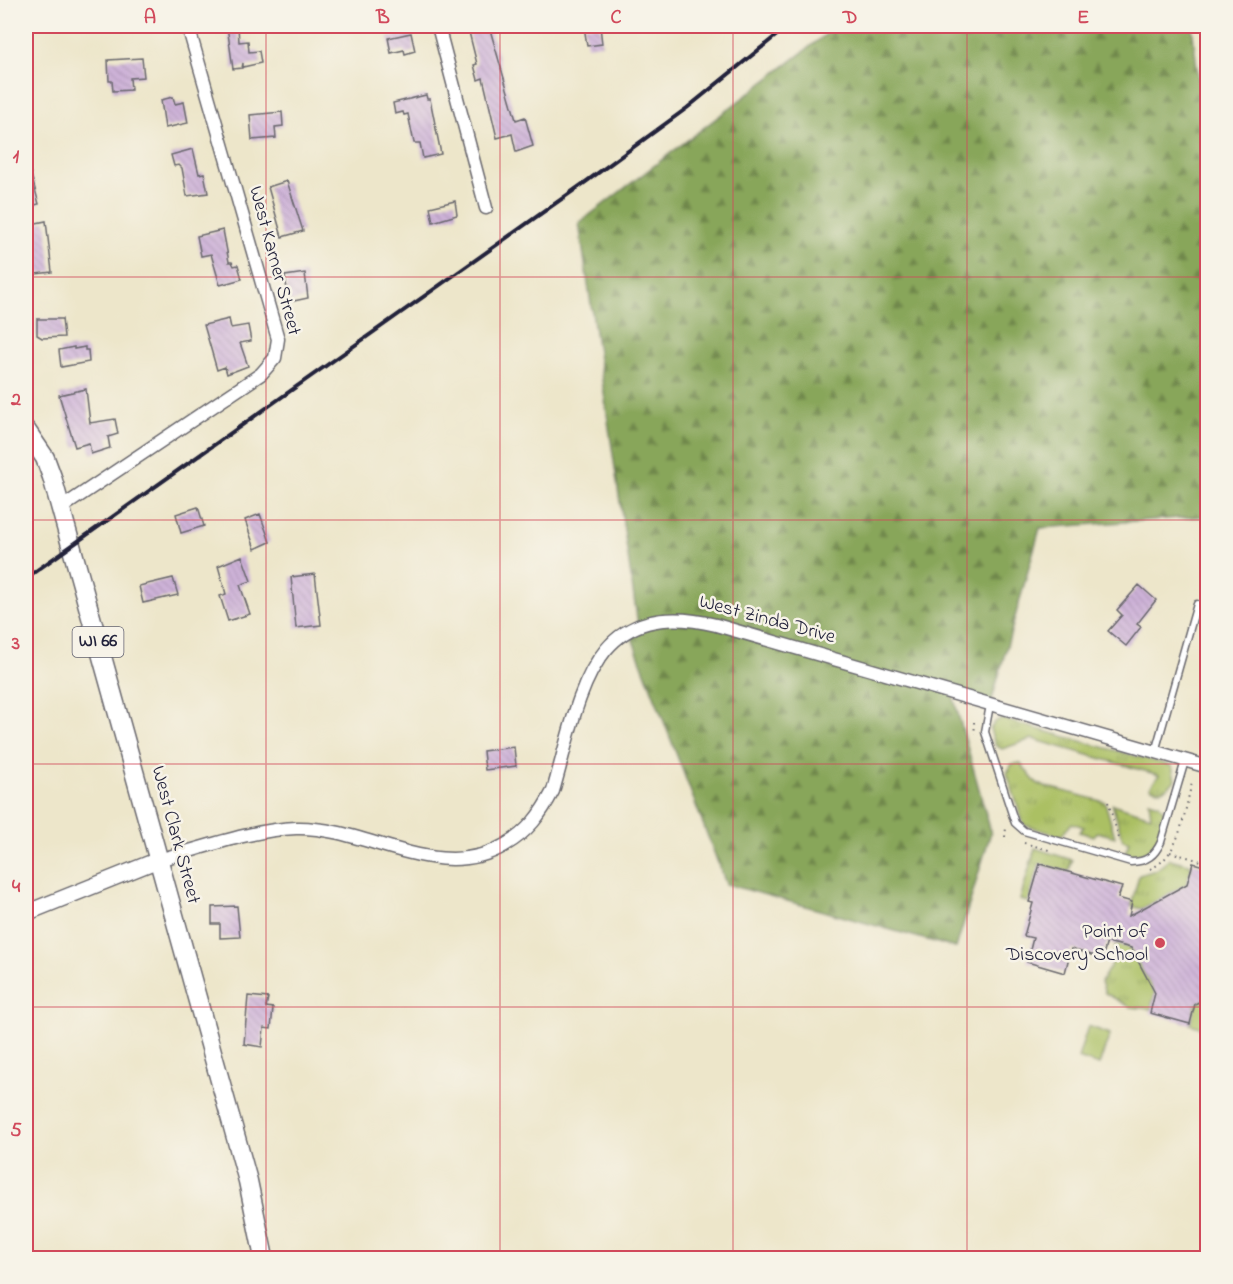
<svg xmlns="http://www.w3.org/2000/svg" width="1233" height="1284" viewBox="0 0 1233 1284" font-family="'Indie Flower',sans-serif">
  <defs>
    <pattern id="grass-tufts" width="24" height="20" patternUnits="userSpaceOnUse" patternTransform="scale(1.5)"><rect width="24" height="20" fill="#abc064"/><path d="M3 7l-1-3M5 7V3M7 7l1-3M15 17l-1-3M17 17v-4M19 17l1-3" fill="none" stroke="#8b9c54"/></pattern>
    <pattern id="forest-firs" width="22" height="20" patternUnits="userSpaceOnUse" patternTransform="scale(1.5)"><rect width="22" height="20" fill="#88a65a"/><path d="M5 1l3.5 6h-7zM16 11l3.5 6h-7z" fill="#6f874c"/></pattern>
    <pattern id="building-back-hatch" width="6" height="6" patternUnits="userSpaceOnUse" patternTransform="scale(1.5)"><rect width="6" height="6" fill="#ceb2d8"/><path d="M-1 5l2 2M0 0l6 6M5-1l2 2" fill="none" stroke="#b199ba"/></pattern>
  </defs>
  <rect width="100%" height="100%" fill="#f7f3e8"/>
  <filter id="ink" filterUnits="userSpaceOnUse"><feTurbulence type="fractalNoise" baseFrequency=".0167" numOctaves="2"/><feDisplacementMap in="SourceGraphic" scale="12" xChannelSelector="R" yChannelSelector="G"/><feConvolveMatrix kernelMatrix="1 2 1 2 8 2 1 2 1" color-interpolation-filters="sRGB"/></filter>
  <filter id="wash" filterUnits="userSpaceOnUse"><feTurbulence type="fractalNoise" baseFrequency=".008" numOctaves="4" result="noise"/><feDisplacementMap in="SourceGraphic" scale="24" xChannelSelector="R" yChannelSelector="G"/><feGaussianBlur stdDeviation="1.35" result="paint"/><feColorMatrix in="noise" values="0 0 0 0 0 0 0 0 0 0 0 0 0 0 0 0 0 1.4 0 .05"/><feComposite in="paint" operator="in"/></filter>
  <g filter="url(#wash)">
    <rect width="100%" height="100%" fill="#ede6ca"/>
    <path fill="url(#grass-tufts)" stroke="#667150" stroke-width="1.5" d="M1001,719l171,47 3,14c-6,8 -16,14 -25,7l9,-12 -127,-36 -30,10 -7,-4 -5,-16 6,-8z
      M1020,763l17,21 68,18 10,35 -18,-5 -3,4 -15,-4 5,-5 -12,-4 -11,13 -37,-11 -17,-52 5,-9z
      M1149,801l10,3 5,7c0,24 -12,50 -39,42l4,-11 -6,-2 -11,-36 39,12z
      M1035,848l37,12 -3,12 -29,-8 -11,38 -9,-2z
      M1170,859l22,6 -5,19 -45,25 -11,-3 8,-31 17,-5z
      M1116,944l15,4 24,45 -4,16 -21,-2 -25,-14 -4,-11 10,-17z
      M1207,997v28l-4,3 -13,-4 5,-20z"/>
    <path fill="url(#forest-firs)" stroke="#55644a" stroke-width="1.5" d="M837,26h355l16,131 -1,359 -167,12 -49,175 -39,-11 39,140 -35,116 -230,-64 -97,-254 9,-5 -59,-402z"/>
    <path fill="#abc064" stroke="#667150" stroke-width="1.5" d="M1088,1026l22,8 -11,31 -21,-7z"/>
    <g id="blocks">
      <path fill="url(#building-back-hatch)" d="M227,26h11l1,16 9,-1 1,11 10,-1 2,12 -18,4v-4l-1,5 -9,1z
        M489,26l27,94 9,-3 8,29 -17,6 -4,-18 -15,4 -14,-60 -5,2 -4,-15 3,-1 -8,-32z
        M584,26h16l2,18 -15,2z
        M411,33l4,18 -10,3 -1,-4 -13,3 -3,-15z
        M142,58l2,19 -14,1 1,12 -18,1 -1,-10h-3l-1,-21z
        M426,95l1,4h3l11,55 -18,4 -3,-15h-6l-6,-29 -4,1 -1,-3 -8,2 -2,-11z
        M173,97l2,7 9,-2 4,21 -23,5 -4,-28z
        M282,112l1,14 -8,1 1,11 -24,2 -2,-25z
        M193,149l6,25 5,-1 4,20 -21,3 -5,-28 -3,-3 -5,1 -3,-11z
        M26,167h3l10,37 -13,3z
        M287,181l16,50 -21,6 -14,-50z
        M455,201l2,14 -24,7 -3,-15z
        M46,221l6,51 -25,3 -1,-50z
        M223,230l6,32h3l2,4 4,-1 4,14 -22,6 -9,-31 -10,2 -4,-20z
        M305,273l3,25 -19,4 -4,-26z
        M37,319h25l2,18 -22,1 -5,-3z
        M229,319l2,9 17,-3 3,16 -11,2 8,23 -21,8 -2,-7 -8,3 -13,-45z
        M74,347v2l11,-2v3h3l1,12 -28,5 -2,-17z
        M86,389l4,34 25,-4 3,15 -10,3 2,11 -19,6 -2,-11 -14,4 -16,-52z
        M198,507l6,19 -23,7 -5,-19z
        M260,514l10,28 -15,7 -10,-29z
        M242,556l9,25 -11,4 10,29 -22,7 -8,-25 6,-2 -8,-28z
        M315,574l6,51 -25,3 -5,-51z
        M173,578l5,17 -35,8 -4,-17z
        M1139,585l17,15 -19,24 4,3 -15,19 -18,-15 14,-16 -5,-5z
        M514,747l2,19 -31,4 -2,-19z
        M1193,863l15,4v130l-13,7 -5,20 -40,-11 5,-20 -24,-45 -24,-6 -5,16 -31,-9 -6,24 -38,-11 6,-24 -9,-2 9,-33 -4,-1 11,-38 82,23 -4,11 14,4 -3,14 58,-32z
        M237,906l3,31 -20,1v-14h-8v-17z
        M248,996l20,2 -2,9 7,1 -2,21 -7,-1 -2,19 -18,-3z"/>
    </g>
  </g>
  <g filter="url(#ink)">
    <use href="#blocks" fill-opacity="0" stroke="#69676d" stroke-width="1.5"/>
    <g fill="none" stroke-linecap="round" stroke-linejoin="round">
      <defs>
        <path id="service" d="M990,705l-5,27 30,91 9,8 107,31c16,0 24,-7 30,-20l24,-81
          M1155,752l42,-148"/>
        <path id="minor" d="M438,26l48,182
          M61,508l200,-134 14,-16 3,-19 -90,-313
          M158,860c45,-12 92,-30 138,-32 70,-2 142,57 209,17 23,-13 36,-31 48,-54 27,-92 36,-197 163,-166l492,142"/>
        <path id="tertiary" d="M26,913l132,-53"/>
        <path id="primary" d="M26,430l19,28 7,19 196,704 16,77"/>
      </defs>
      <use href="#service" stroke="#69676d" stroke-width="9"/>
      <use href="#minor" stroke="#69676d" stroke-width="15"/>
      <use href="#tertiary" stroke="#69676d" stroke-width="18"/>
      <use href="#primary" stroke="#69676d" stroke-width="21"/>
      <path stroke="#69676d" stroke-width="2" stroke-dasharray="1.5 4.5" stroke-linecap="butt" d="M1208,142l-3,14 3,13
        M974,722l1,12
        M1108,802l11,36
        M1005,837l1,-9
        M1024,843l25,7
        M1170,852l38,11
        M1150,869c31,-13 34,-58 42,-86"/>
      <use href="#service" stroke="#fff" stroke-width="6"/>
      <use href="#minor" stroke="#fff" stroke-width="12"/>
      <use href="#tertiary" stroke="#fff" stroke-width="15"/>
      <use href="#primary" stroke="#fff" stroke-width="18"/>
      <path stroke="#22223b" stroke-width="4" d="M26,578l561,-397 100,-73 101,-82"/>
    </g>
  </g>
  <path fill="none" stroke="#d1495b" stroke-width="1.5" stroke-opacity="0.55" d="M266,26v1232M500,26v1232M733,26v1232M967,26v1232M26,277h1182M26,520h1182M26,764h1182M26,1007h1182"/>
  <circle fill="#d1495b" stroke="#f7f3e8" stroke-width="2" cx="1160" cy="943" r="6"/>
  <g text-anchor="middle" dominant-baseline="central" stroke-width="5" stroke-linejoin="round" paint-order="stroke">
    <rect fill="#f7f3e8" stroke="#62616f" stroke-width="1.5" x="72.5" y="627" width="51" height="30" rx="4.5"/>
    <g font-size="18" font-weight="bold" fill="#22223b">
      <text x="98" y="642">WI 66</text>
    </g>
    <g font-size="20" fill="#22223b" stroke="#f7f3e8">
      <text transform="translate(274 261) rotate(75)">West Karner Street</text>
      <text transform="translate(767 620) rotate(15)">West Zinda Drive</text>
      <text transform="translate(175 835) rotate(75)">West Clark Street</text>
    </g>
    <g font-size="20" fill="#22223b" stroke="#f7f3e8" text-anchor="end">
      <text x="1148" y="932">Point of<tspan x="1148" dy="23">Discovery School</tspan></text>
    </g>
  </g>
  <rect width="1233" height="1284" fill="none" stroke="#f7f3e8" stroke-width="66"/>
  <rect x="33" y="33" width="1167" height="1218" fill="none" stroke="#d1495b" stroke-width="2"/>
  <g font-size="20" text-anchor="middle" font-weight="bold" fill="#d1495b">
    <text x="150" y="23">A</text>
    <text x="383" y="23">B</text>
    <text x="616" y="23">C</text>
    <text x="850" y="23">D</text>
    <text x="1083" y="23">E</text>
    <text x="16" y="162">1</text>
    <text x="16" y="405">2</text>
    <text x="16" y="649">3</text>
    <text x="16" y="892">4</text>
    <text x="16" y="1136">5</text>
  </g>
</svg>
